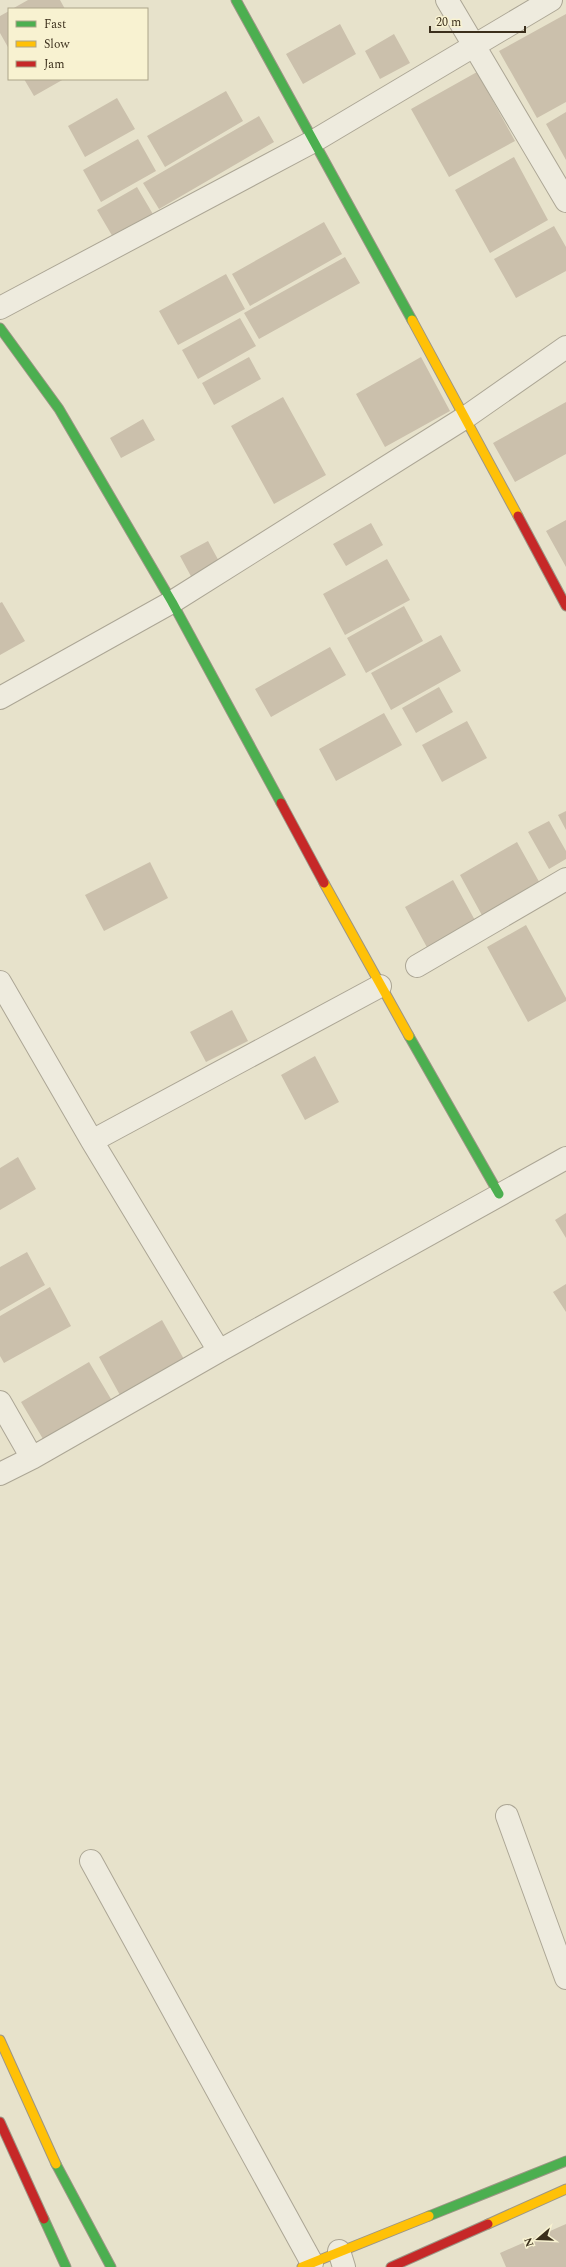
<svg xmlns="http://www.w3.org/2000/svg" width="566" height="2267" viewBox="0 0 566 2267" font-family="Spectral,serif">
  <rect width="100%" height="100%" fill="#e7e2cb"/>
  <path fill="#cbc0ac" d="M28,0h32l5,9h-53z
    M9,11v38l-9,-16v-17z
    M566,14v88l-29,16 -38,-67z
    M340,24l16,30 -53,30 -17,-30z
    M394,34l16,29 -30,16 -15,-28z
    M477,72l38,69 -66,36 -38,-68z
    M24,79h40l-30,17z
    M226,91l17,30 -78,46 -18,-31z
    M117,98l18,31 -50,28 -17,-31z
    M566,112v48l-20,-36z
    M259,116l15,26 -115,67 -16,-26z
    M138,139l18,32 -55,31 -18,-32z
    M514,157l34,63 -58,33 -35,-63z
    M137,187l20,34 -40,23 -20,-34z
    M324,222l18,32 -92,52 -18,-32z
    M554,226l12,21v24l-50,27 -22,-39z
    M345,257l15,26 -101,56 -15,-26z
    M226,274l19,35 -67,36 -19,-34z
    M240,318l16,28 -58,33 -16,-29z
    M249,357l12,22 -47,26 -12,-22z
    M421,357l29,54 -65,36 -29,-53z
    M283,397l43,78 -52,29 -43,-78z
    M566,402v52l-51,28 -22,-39z
    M143,419l12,21 -34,18 -11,-20z
    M566,520v47l-20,-36z
    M371,523l12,22 -37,21 -13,-22z
    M208,541l13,24 -28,15 -13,-24z
    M387,559l23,41 -65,35 -22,-41z
    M2,602l23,39 -25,14v-52z
    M404,606l19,35 -57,32 -19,-35z
    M441,635l20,36 -70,39 -20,-37z
    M330,647l16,28 -75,42 -16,-28z
    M439,687l14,25 -37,21 -14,-25z
    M384,713l18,32 -66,36 -17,-32z
    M467,721l20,37 -45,24 -20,-37z
    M566,811v19l-8,-15z
    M549,821l17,30v8l-17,10 -21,-37z
    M517,842l25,45 -58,32 -24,-44z
    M150,862l18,36 -64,33 -19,-36z
    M453,880l24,44 -48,27 -24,-44z
    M526,925l40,73v3l-38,21 -41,-75z
    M232,1010l16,31 -42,21 -16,-30z
    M315,1056l24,46 -34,18 -24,-45z
    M18,1157l18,32 -36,21v-42z
    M566,1213v25l-11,-18z
    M27,1252l18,33 -45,26v-44z
    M566,1284v28l-13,-20z
    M50,1287l21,39 -67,37 -4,-7v-40z
    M162,1320l23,41 -64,36 -22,-40z
    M89,1362l25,42 -68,40 -25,-42z
    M566,2224v43h-60l-6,-14z"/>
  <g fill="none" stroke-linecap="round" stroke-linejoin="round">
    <defs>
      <path id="street" d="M447,0l119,201
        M0,308l314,-167 237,-141
        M0,698l172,-96 294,-185 100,-70
        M417,966l149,-87
        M0,982l92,159 127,210 -187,107 -32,16
        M92,1141l288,-155
        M219,1351l347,-193
        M0,1402l32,56
        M507,1816l59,162
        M91,1861l221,402
        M339,2251l5,16"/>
      <path id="fast" d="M236,0l176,320
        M0,328l59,81 113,193 109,201
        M409,1036l90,158
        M56,2164l55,103
        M429,2216l137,-55
        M44,2219l22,48"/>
      <path id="slow" d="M412,320l106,196
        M324,883l85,153
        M0,2040l56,124
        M488,2224l78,-35
        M302,2267l127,-51"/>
      <path id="jam" d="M518,516l48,90
        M281,803l43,80
        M0,2122l44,97
        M391,2267l97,-43"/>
    </defs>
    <use href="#street" stroke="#aca695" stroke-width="24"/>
    <use href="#fast" stroke="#9c9585" stroke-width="11"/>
    <use href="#slow" stroke="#9c9585" stroke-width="11"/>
    <use href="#jam" stroke="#9c9585" stroke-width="11"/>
    <use href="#street" stroke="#eeebde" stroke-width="22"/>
    <use href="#fast" stroke="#4caf50" stroke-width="9"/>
    <use href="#slow" stroke="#ffc107" stroke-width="9"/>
    <use href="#jam" stroke="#c62828" stroke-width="9"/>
  </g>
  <rect x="8" y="8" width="140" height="72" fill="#f8f2d1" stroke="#aca489"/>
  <rect x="16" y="21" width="20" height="6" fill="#4caf50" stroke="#aca489"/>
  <text x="44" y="28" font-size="12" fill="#3b2f1c">Fast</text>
  <rect x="16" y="41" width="20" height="6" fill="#ffc107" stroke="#aca489"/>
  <text x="44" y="48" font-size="12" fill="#3b2f1c">Slow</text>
  <rect x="16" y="61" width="20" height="6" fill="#c62828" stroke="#aca489"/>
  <text x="44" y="68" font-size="12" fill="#3b2f1c">Jam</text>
  <g transform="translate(538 2239) rotate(251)" stroke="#f8f2d1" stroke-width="3" paint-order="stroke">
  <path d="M0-3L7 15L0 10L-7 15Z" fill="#3b2f1c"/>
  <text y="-6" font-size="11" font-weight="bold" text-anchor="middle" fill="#3b2f1c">N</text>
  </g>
  <path d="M430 26v6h95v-6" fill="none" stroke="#3b2f1c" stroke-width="2"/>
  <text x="436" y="26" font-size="12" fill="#3b2f1c" stroke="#f8f2d1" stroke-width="3" paint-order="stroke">20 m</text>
</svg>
